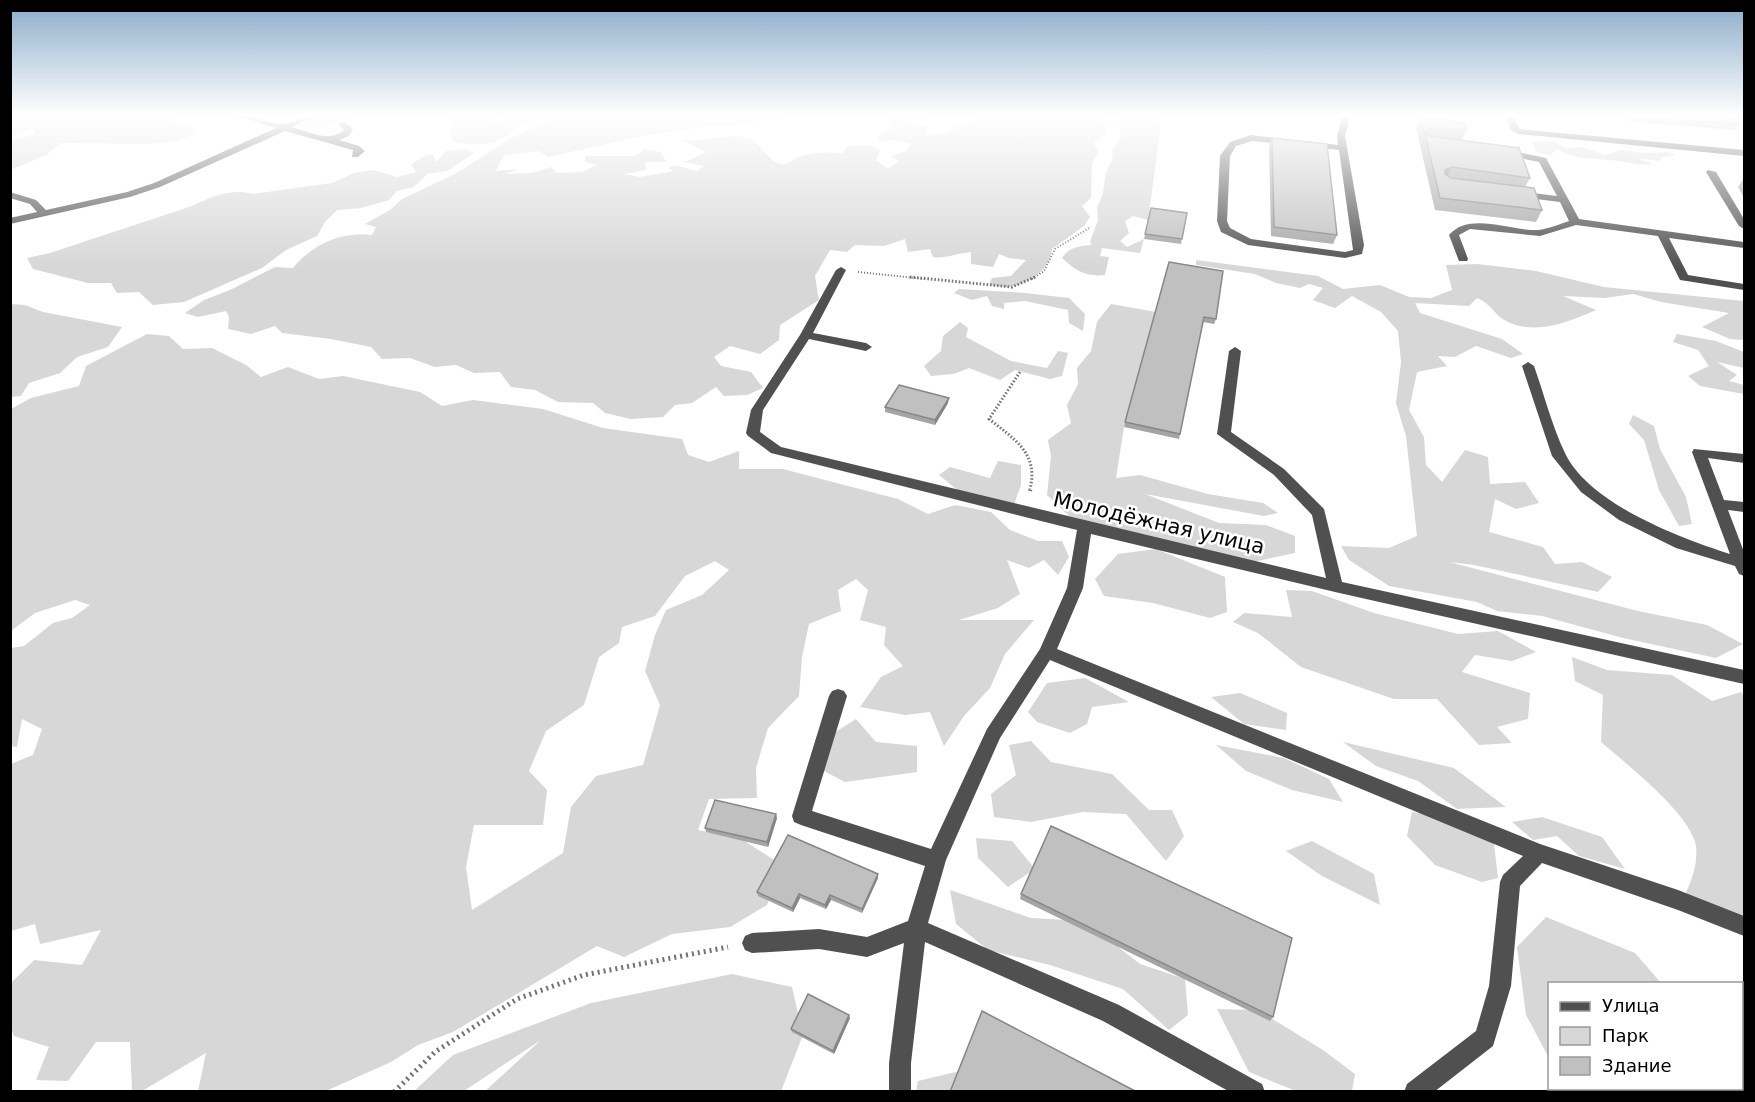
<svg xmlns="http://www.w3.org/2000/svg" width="1755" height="1102" viewBox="0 0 1755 1102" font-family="'DejaVu Sans',sans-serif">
  <rect width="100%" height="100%" fill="#fff"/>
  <path fill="#d7d7d7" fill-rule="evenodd" d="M15,114h151l2,5 23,8 4,7 -18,7 -26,3 -90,-1 -15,12 -35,15v-29l24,-8 -3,-4 -21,7v-21z
    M319,114h36l-32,13 -22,2v-6z
    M453,114h27v4h11l4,4 10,-2 6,-6h44c-8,3 -16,2 -24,5 -9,3 -15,10 -23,16 -17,11 -36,11 -55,7l-3,-11 6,-7 -7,-5z
    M561,114h274l-8,2h-43l-48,10h-28l-66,10 -94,21 -9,-6 -35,4 -8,16 22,-2 -13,5 27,-1 19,-6 6,6 25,-1 15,-7 -12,-3v-6h49l11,-7 16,3 5,10h-21l1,8 -22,4 16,3 34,-6 -6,-3 6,-3 23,6 7,-5 -19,-4 21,-10 -24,-12c21,3 45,-8 65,-2 14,4 22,27 37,26 5,-1 11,-6 17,-8 13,-4 28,-4 41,-3l6,-7 20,-1 12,5 -4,10 12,9 11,-8 -8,-5 16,-5 4,-7 -16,-4 -15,2 -2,-5 11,-7 2,-13 7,-3h27v5h-17l8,6 12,1 -2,9 18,-2 13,-7 39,-12h107l-8,5 12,7 -2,8 -11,9 4,9 -6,12 -1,34 -9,8 8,11 -6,9 -32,23c-2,20 -23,36 -44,38 -5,1 -13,-1 -19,-2l3,-7 19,-2 15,-16 -17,-2 -10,-4 -6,13 -22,-3v-12c-14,1 -25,7 -38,5l-3,-8 -22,3 -3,-13 -21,7 -29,-1 -8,7 -17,-2 -15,26 4,24 -39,25 -1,15 -19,14 -30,-8 -16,11 7,9 30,6 12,16 -16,7 -23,1 -8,-9 -24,16 -17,2 -12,12 -32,2 -26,-6 -12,-10 -35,-1 -23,-12 -24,-3 -11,-15 -26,1 -18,-8 -21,2 -25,-9 -28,1 -11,-12 -40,-8 -49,-6 -7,-7 -24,8 -23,-5 1,-12 -3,-6 -28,6 -13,-4 19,-13 26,-10 45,-23 18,1c18,-23 49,-37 79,-33l4,-8 -11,-3 25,-14 12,-11 55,-26 54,-35z
    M1132,114h24l1,9 4,1 -13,96 -15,-4 -8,5 4,12 -9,8 7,6 17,-8 -4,14 -38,-5 -2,8 9,1 -4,18c-19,2 -29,-4 -43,-17 7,-11 17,-12 30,-13l-2,-3 8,-22 -1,-12 6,-15 3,-21 6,-11 1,-12 8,-11 -3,-17z
    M1553,141l13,7 16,-1 23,8 16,-5 24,3 23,-1 8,3 -14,2 -2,4 -22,-3 14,6c-15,2 -28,-3 -43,-4 -23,-2 -31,0 -52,-11l-7,6 -14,-3 -3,-10z
    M466,149l8,4 -27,18 -20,3 -13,13 -17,4 -8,9 -28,8 -24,2 -12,12 -8,14 -31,14 -24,18 -78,34 -31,3 -14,-13 -22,1 -6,-10h-23l-55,-14 -6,-11 23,-5 142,-47c19,-9 40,-18 61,-12l79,-11 22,-10 20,-3 23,7 19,-5 -5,-8 17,-10 5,1 3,7 10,-11z
    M1196,260l122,16 25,13 37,-4 29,12 22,1 21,-8 -6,-25 31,-1 59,7 68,16 140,14v39l-14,-1 -28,-12 27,-14 -68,-11 -28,-8 -28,4 -42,-2 33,14c-28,12 -60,26 -90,11 -11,-5 -15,-18 -29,-23l-8,8 -54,-3 5,10 82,26 21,15 -12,4 -35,-12 -21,11 -17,-1 9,10 -30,6 -8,38 15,27 2,28 16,17 23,-32 23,7 2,27 35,-2 14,21 -23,6 -21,-10 -6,33 54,15 12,17 27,-2 30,15 -14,15 -124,-27 -25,-3 189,49 69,14 36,19 -27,14 -93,-20 -81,-22 -45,-5 -20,-9 -88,-16 -40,-26 -8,-14 48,2 28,-12 -11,-100 -10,-33 5,-41 -3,-31 -17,-19 -29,-16 -17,12 -22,-8 10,-12 -14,-4 -9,4 -24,-5 -21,-9 -59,-9z
    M959,289l66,4 44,5 16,16 -2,17 -14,-8 -1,-13 -43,-9 -21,2v6l-12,-3 -5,-10 -15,4 -18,-7z
    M11,304l14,1 18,7 79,15 -14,20 -31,10 -17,16 -31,10 -8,13 -10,1z
    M1111,304l45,8 -32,115 -8,51 24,-3 68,19 55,9 15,10 -14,3 -119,-22 74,29 47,2 29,11v17l-42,9 -142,-34 -42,-12 -22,-21 4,-39 -3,-16 23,-17 -4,-18 11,-21 -1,-16 14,-17 6,-29z
    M960,322l8,6 -2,9 45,24 36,7 11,-17 10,2 -6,23 -12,3 -35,-9 -15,10 -31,-12 -15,6 -23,2 -7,-10 17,-15 2,-15z
    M147,334l22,2 14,13 29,-1 34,17 15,12 27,-10 31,12 24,-3 77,16 22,14 31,-6 70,9 60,19 79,11 6,16 21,7 30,-11v18h44l115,30 30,15 27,-9 36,7 19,18 28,11h24l7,16 -11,18 -14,-15 -15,8 -22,-8 13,34 -22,14 -39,12h75l-29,34 -15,34 -26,28 -20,30 -14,-34 -25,3 -45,-8 21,-30 22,-11 -19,-21 2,-18 -26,-7 8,-30 -12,-11 -18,11 3,21 -32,13 -7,33 -3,39 -31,32 -12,40 1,30 -48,1 -11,31 45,10 39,25 -15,40 -37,22 -58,7 -48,23 -27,-11 -144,86 -35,13 -27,17 -65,29h-128l8,-38 -64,38h-10l-2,-49h-34l-28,39 -32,-1 13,-33 -35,-11 -3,-8v-45l23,-23 48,5 19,-35 -61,14 -5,-20 -24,7v-167l22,-9 9,-26 -20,-10 -5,28 -6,-1v-98l13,-2 29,-23 19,-5 18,-13 -15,-5 -40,13 -24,18v-222l20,-11 48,-12 7,-20zM715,561l14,9 -27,25 -36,15 -11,25 -10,36 15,34 -17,60 -47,11 -25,31 -8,46 -91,57 -6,-43 8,-42h69l4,-35 -18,-19 17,-40 38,-26 15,-48 20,-14 3,-16 33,-11 30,-40z
    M1677,334l39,7 28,11v16l-27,-6 20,13 -8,6 15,4v9l-44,-8 -12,-10 21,-10 -11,-16 -25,-8z
    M1633,415l21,11 6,23 26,48 6,27 -13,2 -20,-36 -15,-50 -15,-16z
    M998,461l23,4v20l-7,20 -53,-12 -22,-18 11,-8 40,11z
    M1156,549l69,28 2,35 -17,6 -57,-15 -49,-7 -9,-17 23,-25z
    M1286,590l26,1 62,22 84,21 40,-3 38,21 -24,9 -37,-6 -13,17 68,21 -2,26 -31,8 15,16 -33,2 -42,-46h-43l-93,-32 -43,-34 -25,-11 11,-9 48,4z
    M1572,657l35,13 65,5 40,26 29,-9 3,4v221l-59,-22c7,-16 13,-31 11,-49 -5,-32 -71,-83 -95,-104l2,-47 -28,-14z
    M1085,678l44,24 -37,5 -5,17 -17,9 -33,-11 -9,-10 19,-29z
    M1240,693l47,20 -1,17 -42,-6 -33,-27z
    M856,719l20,23 41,4v26l-72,10 -25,-13 9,-33z
    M1031,741l20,21 61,12 37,36h23l12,26 -18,25 -40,-47 -43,-2 -52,10 -37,-5 -3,-23 25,-19 -7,-30z
    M1343,742l111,26 52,39 -49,2 -39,-28 -42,-15z
    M1216,745l68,13 45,21 14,23 -51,-12 -46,-19z
    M1412,812l47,8 35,24 4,34 -16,4 -47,-17 -28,-29z
    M1542,817l60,20 23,32 -46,-13 -22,-20 -24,4 -21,-18z
    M976,838l36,3 23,28 -27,18 -30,-29z
    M1312,841l62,33 6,31 -58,-29 -36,-25z
    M950,890l81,28 54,3 55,43 45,15 3,36 -19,15 -46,-41 -73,-24 -62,-15 -32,-26z
    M1546,917l89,36 26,30 -111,1 -1,74 -23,-43 -9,-68z
    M732,974l60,13 11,48 -22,56h-296l56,-51 -77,51 -51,1 40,-37 138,-52z
    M1217,1009l41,1 65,40 32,24 -3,17h-56l-47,-19z
    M964,1070l-3,21 -45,1 2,-11z"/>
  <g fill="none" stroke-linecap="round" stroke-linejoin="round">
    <path stroke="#727272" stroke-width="2" stroke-dasharray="1 2" stroke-linecap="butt" d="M858,272l67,7
      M1032,279l12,-8 11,-22 36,-22"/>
    <path stroke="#727272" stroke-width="3" stroke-dasharray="1.5 2" stroke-linecap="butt" d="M910,277l102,10 23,-10
      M1020,372l-31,47c25,20 50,34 41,70"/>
    <path stroke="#727272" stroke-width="4" stroke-dasharray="1.5 3" stroke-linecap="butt" d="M1030,491l1,-4"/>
    <path stroke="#727272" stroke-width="5" stroke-dasharray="2 4" stroke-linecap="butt" d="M394,1092l41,-40 82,-53 67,-24 144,-28"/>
    <path fill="#505050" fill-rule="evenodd" d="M232,114c18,-2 33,10 50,10 12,0 23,-10 36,-10l-26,13c17,5 38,16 52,3l-6,-6 7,-2 8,7 -4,7 -10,4 20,6 6,5 -7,6h-6l1,-7 -68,-19 -125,56 -30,10 -120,27v-6l27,-6 -7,-8 -20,-6v-6l26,8 10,10 81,-18 27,-9 122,-55z
      M1343,114h8l-6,22 19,109 -2,9 -17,4 -97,-13 -27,-13 -4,-11 3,-65 10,-14 21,-7 87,10 -1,-9zM1252,141l87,9 14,100 -8,2 -94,-13 -21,-11 -3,-7 3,-65 6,-10z
      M1504,114h8l8,15 224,21v6l-226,-22 -7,-4z
      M1503,149l43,9 33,61 165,23v6l-75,-10 19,37 56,9v6l-64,-10 -22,-44 -82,-11 -36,11 -70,-7 -11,6 9,24 -1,2h-8l-10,-26c20,-24 62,-4 89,-5 10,-1 22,-6 31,-9l-9,-19 -47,-6 -2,-2 5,-3 41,5 -18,-34 -39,-8 -2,-2z
      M1708,170l8,2 28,47v10l-5,-3 -33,-54z
      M841,267l5,3 -33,63 53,10 6,4 -6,4 -57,-12 -46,71 -3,22 21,15 545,131 -14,-63 -38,-40 -57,-41 12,-83 6,-4 6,4 -10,81 53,37 40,40 18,73 402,88v14l-409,-92 -244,-58 -8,54 -26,61 483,195 138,46 66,26v20l-66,-26 -136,-47 -22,23 -9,100 -18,60 -59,46h-30l3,-8 69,-53 13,-45 11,-104 3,-7 20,-19 -473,-196 -50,78 -54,122 -18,63 191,82 143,79 3,8h-35l-127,-71 -178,-79 -14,121v29h-22v-29l15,-120 -37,14 -48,-8 -67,4 -7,-3 -3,-7 3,-7 7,-3 67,-4 48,8 41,-16 17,-55 -124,-41 -7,-3 -2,-6 37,-120 3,-5 6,-2 6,2 3,5 -35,115 119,38 56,-120 53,-80 27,-61 10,-58 -306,-77 -23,-17 -2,-3 5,-23 49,-75 36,-65z
      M1528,362l6,4c10,28 18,60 31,87 24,51 115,85 165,101l-38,-102 2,-3 50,5v9l-36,-5 16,42 20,2v10l-16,-2 16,42v24l-5,-2 -4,-8 -59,-18 -57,-28 -38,-28 -29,-36 -30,-90z"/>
  </g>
  <path fill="#a5a5a5" d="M1623,114h105l11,10 -4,6 -104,-8z
    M1421,117l46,13 -5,10 68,38 -5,9 17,23 -6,12 -101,-12 -19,-82z
    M1272,138l65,97 -4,9 -62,-8 -2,-89z
    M1744,178v20l-6,-11z
    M1151,208l36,5 -6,31 -37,-5z
    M1169,262l47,57 -2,5 -11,-2 -24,117 -55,-12z
    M948,403l-13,22 -50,-13v-5z
    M777,818l-9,29 -62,-15 -1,-4z
    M878,878l-16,35 -31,-13 -5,9 -26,-11 -7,14 -35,-16 -1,-4z
    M1021,894l252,123 -3,4 -250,-122z
    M850,1018l-16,36 -42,-22 -1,-3z"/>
  <path fill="#868686" d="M1452,167l-6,12 -6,3 5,-12z
    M949,398l-1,5 -13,22v-5z
    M776,814l1,4 -9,29 -1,-5z
    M878,874v4l-16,35v-4z
    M799,894l1,4 -7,14 -1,-4z
    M830,895l1,5 -5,9 -1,-4z
    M849,1015l1,3 -16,36 -1,-3z"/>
  <path fill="#c0c0c0" stroke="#868686" stroke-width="1.5" d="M1632,114h96l11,10 -105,-7z
    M1421,117l44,6 2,7 -39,-2 -2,6 3,2 90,12 11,30 -78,-11 -7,3v4l6,4 83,10 8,22 -102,-12z
    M1272,138l55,6 10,91 -63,-8z
    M1151,208l36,5 -5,26 -37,-5z
    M1169,262l54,9 -7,48 -12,-2 -24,117 -55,-12z
    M899,385l50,13 -14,22 -50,-13z
    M715,800l61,14 -9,28 -62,-14z
    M1051,826l241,112 -19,79 -252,-123z
    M788,835l90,39 -16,35 -32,-14 -5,10 -26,-11 -7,14 -35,-16z
    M808,994l41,21 -16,36 -42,-22z
    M982,1011l155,81h-187z"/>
  <linearGradient id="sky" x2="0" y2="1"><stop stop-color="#8aabca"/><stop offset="0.43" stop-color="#fff"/><stop offset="1" stop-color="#fff" stop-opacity="0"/></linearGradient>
  <rect width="1755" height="268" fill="url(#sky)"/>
  <g text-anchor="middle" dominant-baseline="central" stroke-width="5" stroke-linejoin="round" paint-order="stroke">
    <g font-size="21" fill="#000" stroke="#fff">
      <text transform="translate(1159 523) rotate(13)">Молодёжная улица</text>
    </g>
  </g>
  <rect width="1755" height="1102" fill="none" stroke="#000000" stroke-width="24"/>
  <rect x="1548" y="982" width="195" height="108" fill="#ffffff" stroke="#999999" stroke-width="1.5"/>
  <rect x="1560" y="1002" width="30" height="9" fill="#505050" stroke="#999999" stroke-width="1.5"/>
  <text x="1602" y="1012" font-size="18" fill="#000000">Улица</text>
  <rect x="1560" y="1027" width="30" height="18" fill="#d7d7d7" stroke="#999999" stroke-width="1.5"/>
  <text x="1602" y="1042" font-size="18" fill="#000000">Парк</text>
  <rect x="1560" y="1057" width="30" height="18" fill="#c0c0c0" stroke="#999999" stroke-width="1.5"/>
  <text x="1602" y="1072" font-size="18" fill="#000000">Здание</text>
</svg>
